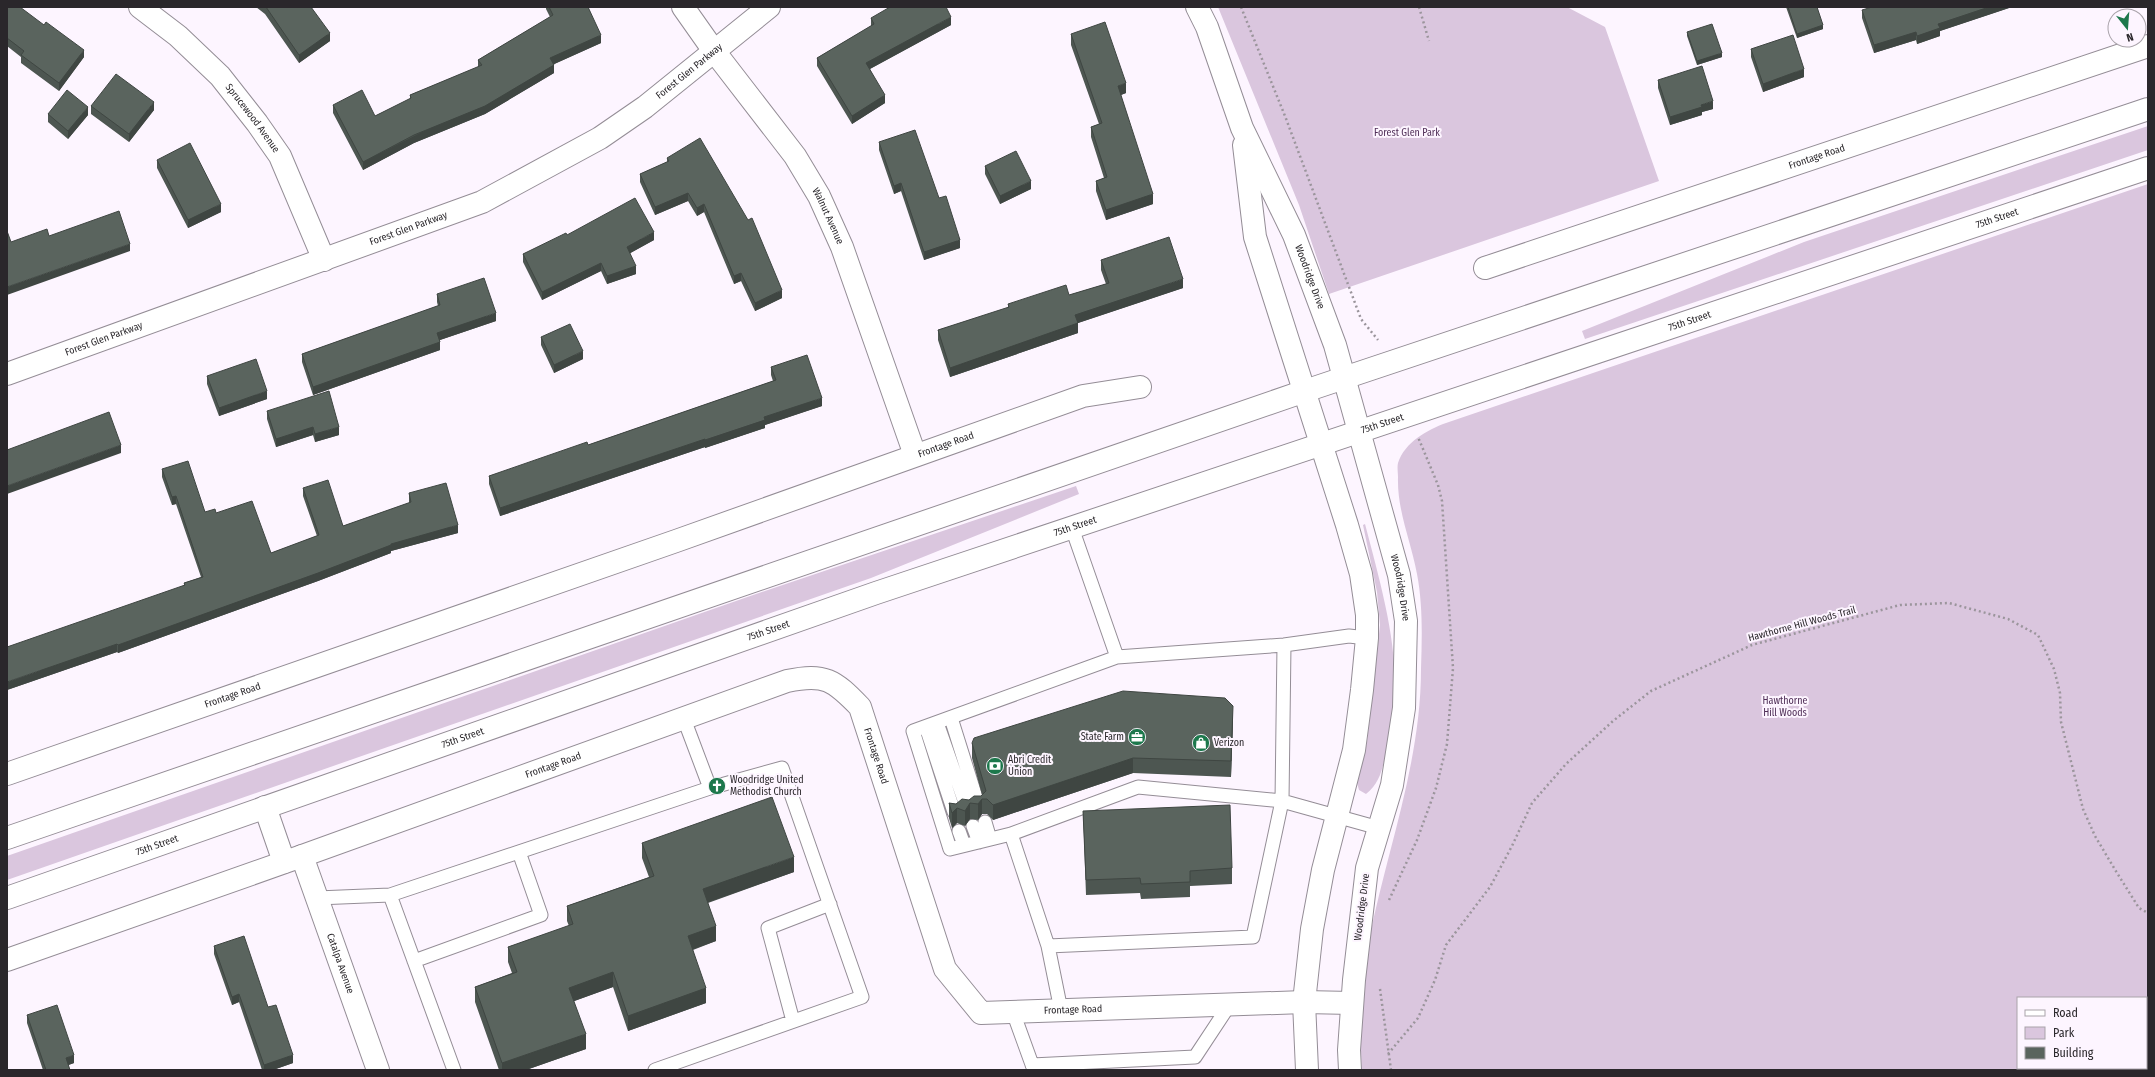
<svg xmlns="http://www.w3.org/2000/svg" width="2155" height="1077" viewBox="0 0 2155 1077" font-family="'Fira Sans Condensed',sans-serif">
  <rect width="100%" height="100%" fill="#fdf5ff"/>
  <path fill="#dac6de" fill-rule="evenodd" d="M1218,7h349l38,20 54,154 -330,113 -30,-89z
    M2148,126v24l-563,189 -3,-8 222,-89z
    M2148,184v886h-786c-3,-42 -1,-88 7,-130 18,-90 52,-178 52,-271 1,-31 2,-64 -4,-95 -6,-33 -20,-63 -19,-97 0,-4 -1,-10 0,-14 7,-21 29,-33 48,-40zM2018,998h128v70h-128z
    M1076,486l3,8 -208,84 -864,302v-24l749,-262z
    M1365,524c14,54 31,111 30,167 -1,19 -4,38 -8,57 -4,17 -6,35 -21,46l-7,-4 -2,-7 10,-41 13,-117 -3,-33 -14,-67z"/>
  <g fill="none" stroke-linecap="round" stroke-linejoin="round">
    <defs>
      <path id="lane" d="M1072,528l45,129
        M1367,638l-18,-2 -65,9 -167,12 -204,74 37,118 61,-15 127,-47 144,14 97,27
        M951,718l27,86
        M937,723l30,85
        M926,727l28,85
        M985,822l5,17
        M973,826l6,16
        M959,831l5,14
        M1011,834l37,112 13,64
        M390,895l320,-107
        M317,898l73,-3 64,175
        M1048,946l205,-9 29,-136 2,-156
        M414,961l127,-46 -22,-63
        M1013,1012l21,58
        M793,1021l-25,-93 62,-24
        M1032,1065l163,-8 35,-53
        M655,1070l207,-73 -80,-229 -72,20 -26,-69"/>
      <g id="street">
        <path id="s1" d="M140,7l38,29 42,40 37,47 23,33 44,104"/>
        <path id="s2" d="M683,7l31,44 81,105 24,40 23,51 73,208"/>
        <path id="s3" d="M1485,268l663,-222"/>
        <path id="s4" d="M7,374l475,-172 118,-64 45,-31 124,-100"/>
        <path id="s5" d="M7,774l669,-233 407,-145 57,-9"/>
        <path d="M265,807l19,55"/>
        <path id="s6" d="M302,856l76,214"/>
        <path id="s7" d="M7,960l295,-104 485,-175c38,-8 47,-1 73,26l85,262 36,44 323,-11 48,1"/>
      </g>
      <g id="secondary">
        <path id="s8" d="M1197,7l10,20 35,101 52,107 41,110 64,230 7,46 -2,87 -12,77 -25,83 -13,112 -5,70 1,20"/>
        <path d="M1244,145l11,92 92,288 14,49 6,41v23l-5,52 -8,60 -31,120 -11,59 -8,73 3,68"/>
        <path d="M7,838l1298,-447 843,-282"/>
        <path id="s9" d="M7,898l869,-305 1272,-425"/>
      </g>
    </defs>
    <use href="#lane" stroke="#948d96" stroke-width="15"/>
    <use href="#street" stroke="#948d96" stroke-width="24"/>
    <use href="#secondary" stroke="#948d96" stroke-width="24"/>
    <path stroke="#9b959c" stroke-width="2.5" stroke-dasharray="2 3" stroke-linecap="butt" d="M1241,7l44,109 76,203 17,21
      M1419,7l10,34
      M1389,900l28,-60 19,-52 11,-44 6,-76 -11,-167 -4,-16 -20,-48
      M1380,989l11,81
      M1388,1054l30,-36 17,-38 11,-35 44,-58 22,-41 20,-43 34,-39 47,-43 38,-30 101,-46 148,-40 49,-2 59,16 30,16 16,34 6,24 1,29 22,87 12,27 22,37 22,35 9,5"/>
    <use href="#lane" stroke="#fff" stroke-width="13"/>
    <use href="#street" stroke="#fff" stroke-width="22"/>
    <use href="#secondary" stroke="#fff" stroke-width="22"/>
  </g>
  <path fill="#4d5651" d="M7,7l77,50 -25,34 -38,-28v-6l-14,-11z
    M256,7h55l19,34 -31,22 -34,-49z
    M546,7h42l13,36 -47,21v9l-69,41 -71,29 -51,27 -30,-57v-8l42,11 35,-17v-4l68,-28v-7l72,-43 -4,-8z
    M1786,7h31l6,22 -26,9z
    M2009,7v1l-69,23v5l-23,8 -1,-4 -42,13 -12,-35v-8z
    M871,18l80,7 -81,44 15,34 -33,21 -35,-58v-8l54,-32z
    M1687,32l35,25 -25,8 -10,-29z
    M1071,34l55,59 -5,2 32,109 -47,16 -10,-29v-10l8,-3 -13,-41v-10l8,-3 -28,-79z
    M1751,49l53,28 -41,15 -12,-35z
    M1658,80l55,29 -11,3v3l-32,10 -12,-37z
    M91,106l63,4 -25,32 -38,-28z
    M48,114l40,1 -20,24 -20,-17z
    M879,142l60,56 21,50 -36,12 -23,-69 -7,3 -15,-44z
    M667,158l115,140 -27,13 -14,-30 -7,3 -30,-72 -7,4 -9,-15 -33,14 -15,-33v-8l27,-12z
    M157,160l64,52 -33,16 -31,-60z
    M985,166l46,23 -31,15 -15,-30z
    M567,235l87,5 -24,13 6,21 -29,10 -6,-13 -59,29 -19,-38v-8z
    M1101,260l82,28 -105,35v10l-128,44 -12,-37v-10l70,-22v-4l61,-9 37,-11 -5,-14z
    M437,294l59,27 -56,19v10l-127,45 -11,-33v-8l136,-48 -1,-4z
    M541,337l42,22 -29,14 -13,-28z
    M771,367l51,39 -57,19v3l-60,20v-1l-205,69 -11,-32v-8l99,-31 185,-64 -2,-6z
    M207,376l60,23 -48,17 -12,-32z
    M267,411l72,24 -24,7 -2,-7 -37,12 -9,-28z
    M162,469l43,43 11,1 55,40 46,-17 -14,-40v-8l40,38 66,-23v-10l49,40 -67,18v2l-73,28 -200,72 -1,-1 -110,38 177,-105v-2l17,-6 -25,-73 -4,1 -10,-28z
    M1233,721l-2,56 -98,-4 -140,47 -6,-6h-5l-4,6 -8,-1 -5,7 -8,-3 -5,5 -3,-10v-15l7,1 25,-8 1,-1 -10,-37v-15z
    M1083,811l149,57v16l-42,2v11l-49,2 -1,-6 -54,2z
    M642,843l152,29 -86,31 8,38 -23,9 13,53 -78,28 -15,-44 -39,14 12,48 -60,21h-27l-24,-68v-15l37,-14 -4,-11v-15l61,-21 -2,-5v-15l82,-29 -7,-19z
    M214,946l54,61 25,56 -20,7h-11l-23,-68 -7,3 -18,-51z
    M27,1015l47,48 -6,2 2,5h-27l-16,-47z"/>
  <path fill="#3f4642" d="M1989,7h20v1l-69,23v5l-23,8v-8l21,-12z
    M951,17v8l-85,46v-8z
    M1823,25v4l-26,9v-4z
    M1916,32v8l-42,13v-8z
    M330,33v8l-31,22v-8z
    M601,35v8l-51,23v-8z
    M84,50v7l-25,34v-8z
    M1722,53v4l-25,8v-4z
    M554,65v8l-69,41 -71,29 -51,27v-8z
    M1804,69v8l-41,15v-8z
    M1126,83v10l-8,3v-10z
    M885,95v8l-33,21v-8z
    M1713,101v8l-11,3v3l-32,10v-8l31,-12z
    M154,102v8l-25,32v-8z
    M88,107v8l-20,24v-8z
    M1031,181v8l-31,15v-8z
    M901,183v8l-7,3v-8z
    M688,193v8l-33,14v-8z
    M1153,194v10l-47,16v-10z
    M221,204v8l-33,16v-8z
    M704,204v8l-7,4v-8z
    M654,232v8l-27,15v-8z
    M960,240v8l-36,12v-8z
    M130,244v7l-123,44v-8z
    M601,263v8l-59,29v-8z
    M636,266v8l-29,10v-8z
    M741,273v8l-7,3v-8z
    M1183,279v9l-108,36v-9z
    M782,290v8l-27,13v-8z
    M496,313v8l-59,20v-8z
    M1078,323v10l-128,44v-9z
    M440,342v8l-127,45v-8z
    M583,351v8l-29,14v-8z
    M267,391v8l-48,17v-8z
    M822,398v8l-57,19v3l-60,20v-8l59,-23z
    M313,427v8l-37,12v-8z
    M339,427v8l-24,7v-8z
    M705,439v8l-205,69v-8z
    M121,445v8l-114,41v-8z
    M176,496v8l-4,1v-8z
    M458,525v8l-67,18v2l-73,28 -200,72v-8l273,-101z
    M117,644v8l-110,38v-8z
    M1233,706v15l-2,56v-16z
    M1133,758v15l-140,47v-15z
    M982,799v15l-4,6v-16z
    M970,803v16l-5,7v-15z
    M957,808v15l-5,5v-15z
    M794,857v15l-91,32v-15z
    M716,926v15l-28,10v-15z
    M613,972v15l-44,16v-15z
    M706,988v15l-78,28v-15z
    M239,994v8l-7,3v-8z
    M586,1034v15l-60,21h-24v-7z
    M74,1055v8l-8,3v-8z
    M293,1055v8l-20,7h-9v-5z"/>
  <path fill="#5a645e" stroke="#3f4642" d="M7,7h13l24,18 2,-3 38,28 -25,33 -38,-28 3,-4 -17,-13z
    M266,7h45l19,26 -31,22z
    M549,7h39l13,28 -51,23 4,7 -69,41 -71,29 -51,27 -30,-57 29,-15 13,26 36,-18 -1,-3 72,-30 -4,-5 75,-45z
    M890,7h56l5,10 -85,46 19,32 -33,21 -35,-58 57,-34 -3,-6z
    M1788,7h29l6,18 -26,9z
    M1872,7h117l-51,17 2,4 -23,8 -1,-4 -42,13 -12,-35z
    M1105,22l21,61 -8,3 35,108 -47,16 -10,-29 11,-4 -16,-50 11,-4 -31,-89z
    M1712,24l10,29 -25,8 -10,-29z
    M1793,35l11,34 -41,15 -12,-35z
    M1702,66l11,35 -12,4 1,2 -32,10 -12,-37z
    M116,74l38,28 -25,32 -38,-28z
    M67,90l21,17 -20,24 -20,-17z
    M915,130l24,68 7,-2 14,44 -36,12 -23,-69 -7,3 -15,-44z
    M700,138l48,82 4,-2 30,72 -27,13 -14,-30 -7,3 -30,-72 -7,4 -9,-15 -33,14 -15,-33 29,-13 -2,-3z
    M190,143l31,61 -33,16 -31,-60z
    M1016,151l15,30 -31,15 -15,-30z
    M635,198l19,34 -27,15 9,19 -29,10 -6,-13 -59,29 -19,-38 43,-21 1,2z
    M119,211l11,33 -123,43v-56l4,11 36,-13 2,7z
    M1169,237l14,42 -108,36 3,8 -128,45 -12,-38 71,-23 -1,-3 58,-19 3,10 40,-12 -8,-23z
    M484,278l12,35 -59,20 3,9 -127,45 -11,-33 138,-49 -3,-11z
    M570,324l13,27 -29,14 -13,-28z
    M807,355l15,43 -58,19 1,3 -60,20v-1l-205,69 -11,-32 98,-34 1,3 188,-65 -5,-13z
    M256,359l11,32 -48,17 -12,-32z
    M329,391l10,36 -24,7 -2,-7 -37,12 -9,-28z
    M109,412l12,33 -114,41v-36z
    M188,461l17,51 10,-3 1,4 36,-12 19,52 48,-18 -16,-47 25,-8 15,46 68,-24 -2,-9 37,-10 12,42 -67,19v1l-73,28 -200,72 -1,-1 -110,38v-35l178,-62 -1,-2 19,-6 -27,-81 -4,1 -10,-28z
    M1123,691l102,7 8,8 -2,55 -98,-3 -140,47 -6,-6h-5l-4,5 -8,-1 -5,8 -8,-3 -5,5 -3,-10 7,1 6,-5 7,1 5,-4h7l5,-5 -14,-48 2,-5z
    M772,797l22,60 -91,32 13,37 -28,10 18,52 -78,28 -15,-44 -44,16 17,46 -84,29 -27,-76 42,-15 -9,-25 65,-23 -6,-18 87,-30 -12,-33z
    M1230,805l2,63 -42,3v11l-49,2 -1,-6 -54,2 -3,-69z
    M244,936l24,71 8,-2 17,50 -29,10 -25,-71 -7,3 -18,-51z
    M57,1005l17,50 -8,3 4,12h-24l-19,-55z"/>
  <defs>
    <symbol id="office-disc" viewBox="-11 -11 22 22"><circle r="9.5" fill="#1d784c" stroke="#fdf5ff"/><path d="M-6-3h4V-5.5h4V-3h4V5H-6ZM-1-4.5V-3h2v-1.5ZM-6 0V1H6V0Z" fill="#fff"/></symbol>
    <symbol id="shop-disc" viewBox="-11 -11 22 22"><circle r="9.5" fill="#1d784c" stroke="#fdf5ff"/><path d="M-5-2.5h2.3a2.7 3.5 0 0 1 5.4 0H5L5.5 6h-11ZM-1.5-2.5h3a1.5 2.3 0 0 0-3 0Z" fill="#fff"/></symbol>
    <symbol id="bank-disc" viewBox="-11 -11 22 22"><circle r="9.5" fill="#1d784c" stroke="#fdf5ff"/><path d="M-6-4H6V4H-6ZM0-2.3a2.3 2.3 0 1 0 0 4.6a2.3 2.3 0 1 0 0-4.6Z" fill="#fff"/></symbol>
    <symbol id="church-disc" viewBox="-11 -11 22 22"><circle r="9.5" fill="#1d784c" stroke="#fdf5ff"/><path d="M-1.2-6h2.4v3.5h3.3v2.4h-3.3V6h-2.4V-.1h-3.3v-2.4h3.3Z" fill="#fff"/></symbol>
  </defs>
  <g fill-rule="evenodd">
    <use href="#office-disc" x="1127" y="727" width="20" height="20"/>
    <use href="#shop-disc" x="1191" y="733" width="20" height="20"/>
    <use href="#bank-disc" x="985" y="756" width="20" height="20"/>
    <use href="#church-disc" x="707" y="776" width="20" height="20"/>
  </g>
  <g text-anchor="middle" dominant-baseline="central" stroke-width="4" stroke-linejoin="round" paint-order="stroke">
    <g font-size="10" fill="#2a272b" stroke="#fdf5ff">
      <text stroke="none"><textPath href="#s4" startOffset="751">Forest Glen Parkway</textPath></text>
      <text stroke="none"><textPath href="#s1" startOffset="159">Sprucewood Avenue</textPath></text>
      <text stroke="none"><textPath href="#s3" startOffset="350">Frontage Road</textPath></text>
      <text stroke="none"><textPath href="#s2" startOffset="255">Walnut Avenue</textPath></text>
      <text stroke="none"><textPath href="#s9" startOffset="2103">75th Street</textPath></text>
      <text stroke="none"><textPath href="#s4" startOffset="427">Forest Glen Parkway</textPath></text>
      <text stroke="none"><textPath href="#s8" startOffset="293">Woodridge Drive</textPath></text>
      <text stroke="none"><textPath href="#s9" startOffset="1779">75th Street</textPath></text>
      <text stroke="none"><textPath href="#s4" startOffset="103">Forest Glen Parkway</textPath></text>
      <text stroke="none"><textPath href="#s9" startOffset="1455">75th Street</textPath></text>
      <text stroke="none"><textPath href="#s5" startOffset="995">Frontage Road</textPath></text>
      <text stroke="none"><textPath href="#s9" startOffset="1131">75th Street</textPath></text>
      <text stroke="none"><textPath href="#s8" startOffset="617">Woodridge Drive</textPath></text>
      <text transform="translate(1802 624) rotate(-15)">Hawthorne Hill Woods Trail</text>
      <text stroke="none"><textPath href="#s9" startOffset="807">75th Street</textPath></text>
      <text stroke="none"><textPath href="#s5" startOffset="239">Frontage Road</textPath></text>
      <text stroke="none"><textPath href="#s9" startOffset="483">75th Street</textPath></text>
      <text stroke="none"><textPath href="#s7" startOffset="963">Frontage Road</textPath></text>
      <text stroke="none"><textPath href="#s7" startOffset="580">Frontage Road</textPath></text>
      <text stroke="none"><textPath href="#s9" startOffset="159">75th Street</textPath></text>
      <text transform="translate(1362 907) rotate(-83)">Woodridge Drive</text>
      <text stroke="none"><textPath href="#s6" startOffset="114">Catalpa Avenue</textPath></text>
      <text stroke="none"><textPath href="#s7" startOffset="1336">Frontage Road</textPath></text>
    </g>
    <g font-size="10" fill="#4f2e57" stroke="#fdf5ff">
      <text x="1407" y="133">Forest Glen Park</text>
      <text x="1785" y="701">Hawthorne<tspan x="1785" dy="12">Hill Woods</tspan></text>
    </g>
    <g font-size="10" fill="#2a272b" stroke="#fdf5ff" text-anchor="start">
      <text x="1124" y="737" text-anchor="end">State Farm</text>
      <text x="1214" y="743">Verizon</text>
      <text x="1008" y="760">Abri Credit<tspan x="1008" dy="12">Union</tspan></text>
      <text x="730" y="780">Woodridge United<tspan x="730" dy="12">Methodist Church</tspan></text>
    </g>
  </g>
  <rect width="2155" height="1077" fill="none" stroke="#2a272b" stroke-width="16"/>
  <rect x="2017" y="997" width="130" height="72" fill="#fdf5ff" stroke="#a9a3aa"/>
  <rect x="2025" y="1010" width="20" height="6" fill="#ffffff" stroke="#a9a3aa"/>
  <text x="2053" y="1017" font-size="12" fill="#2a272b">Road</text>
  <rect x="2025" y="1027" width="20" height="12" fill="#dac6de" stroke="#a9a3aa"/>
  <text x="2053" y="1037" font-size="12" fill="#2a272b">Park</text>
  <rect x="2025" y="1047" width="20" height="12" fill="#5a645e" stroke="#a9a3aa"/>
  <text x="2053" y="1057" font-size="12" fill="#2a272b">Building</text>
  <g transform="translate(2127 28) rotate(163)"><circle r="19" fill="#fdf5ff" stroke="#a9a3aa"/>
  <path d="M0-3L7 15L0 10L-7 15Z" fill="#1d784c"/>
  <text y="-6" font-size="11" font-weight="bold" text-anchor="middle" fill="#2a272b">N</text>
  </g>
</svg>
